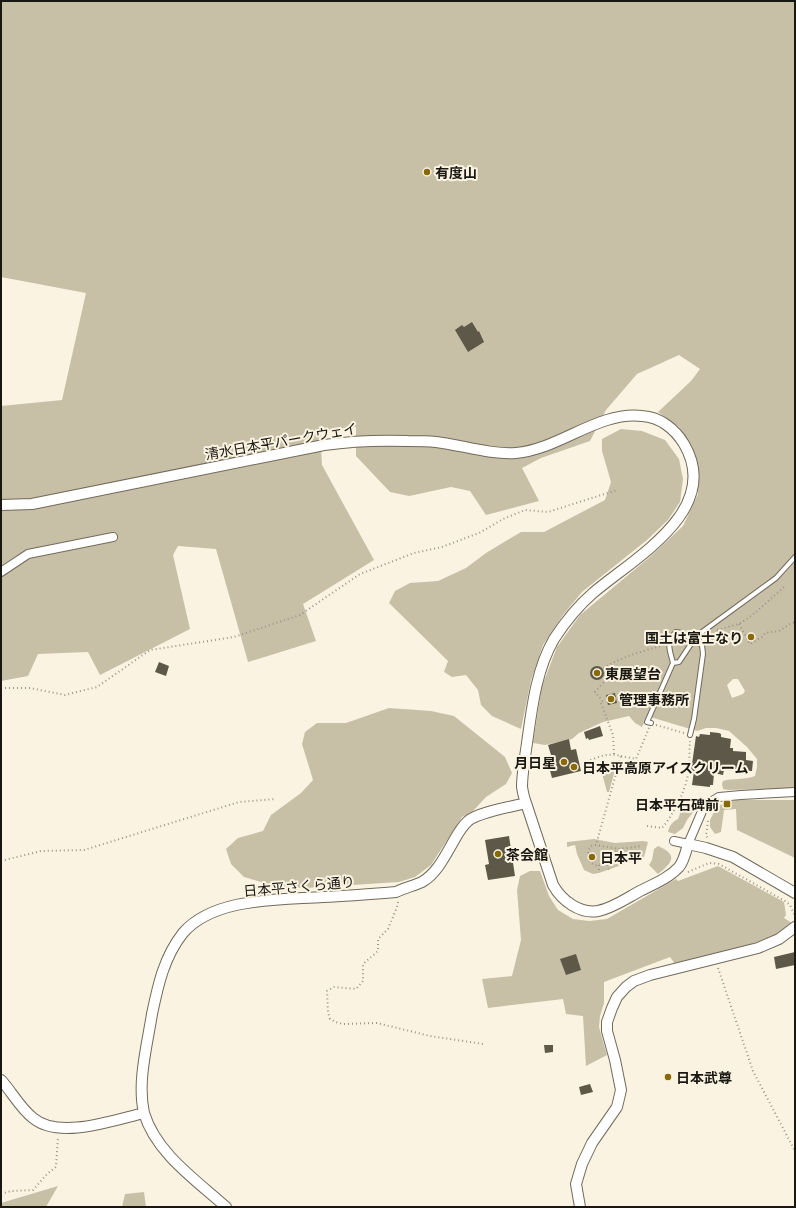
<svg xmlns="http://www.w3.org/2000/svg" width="796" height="1208" viewBox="0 0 796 1208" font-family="Commissioner,'Noto Sans JP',sans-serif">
  <rect width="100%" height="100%" fill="#faf3e1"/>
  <path fill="#c8bfa7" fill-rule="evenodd" d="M1,1h794v787l-67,2 -5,-1 -1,-5 1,-3c10,-3 22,-1 32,-5l2,-9v-8l-10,-12 -18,-16 -13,-3h-10l-9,3 -50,-15 -5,11 -7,-4 -6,-7 -26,6 -24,11 -7,6 -27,6 -12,-2 9,-57 15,-39 23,-32 71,-59 32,-30 15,-32 -2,-20 -7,-31 -10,-16 -21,-15 33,-31 9,-12 -21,-14 -42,19 -31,36 -16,31 -49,17 -19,10 17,33 -53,14 -16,-24 -19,-4 -42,9 -19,-4 -34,-36v-29l-36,4 2,34 52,95 -71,44 13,37 -68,21 -32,-113 -38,-3 -5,9 17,74 -90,46 -12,-23 -50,2 -10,22 -27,5v-275l61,-6 24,-107 -85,-16zM733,679h5l7,12 -2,3 -11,4 -5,-13z
    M621,429l21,2 23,9 14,19 4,20 -3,23 -12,18 -21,20 -65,52 -19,23 -20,30 -12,35 -10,49 -29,-13 -11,-11 -3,-15 -12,-15 -14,2 -8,-5 4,-11 -59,-58 6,-12 15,-8 28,-2 28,-13 20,-15 35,-21h23l61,-32 6,-18 -9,-31v-12z
    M389,708l42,3 23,5 51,41 7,16 -6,11 -20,13 -13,14 -11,6 -31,48 -16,12 -16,5 -93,6 -28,-1 -34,-10 -13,-13 -5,-15 12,-11 25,-7 8,-16 30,-22 12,-13 -11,-36 3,-12 12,-9h29z
    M617,763l-8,29h-2l-6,-22z
    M685,797l20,4 -11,10 -7,9 -4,8 -8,6 -7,-2c1,-6 5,-11 10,-13l2,-5 -2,-6 4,-10z
    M736,800h59v58l-58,-28 -1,-21 -12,1 -3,22 -6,2 -5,-7v-7l4,-8 6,-7z
    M594,839l21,4 28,-2 5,1 -4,15 -45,16 -6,1 -9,-4 -7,-16 -2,-9 -8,2v-5z
    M658,846c21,9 14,17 0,28l-9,-9 3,-5 2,-11z
    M718,866l66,36 2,13 -2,3 8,5c-16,20 -91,34 -117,41l-5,-7 -66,25v21l-4,13 -1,11 8,28 -21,11 -3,-50 -17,-2 -3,-15 -75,9 -6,-29 30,-3 9,-36 -4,-50 3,-14 10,-5h10l9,25 9,14 15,9 16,2 18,-2 69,-40 2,2z
    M58,1186l-12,21h-45v-4z
    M144,1192l2,15h-24l3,-13z"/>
  <path fill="#5e5849" d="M472,322l6,10 1,-1 5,11 -16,10 -13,-22 7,-5 2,2z
    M159,662l10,4 -3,10 -11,-4z
    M590 673a7 7 0 1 1 14 0a7 7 0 1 1-14 0Z
    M615,693l2,10 -9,2 -2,-10z
    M600,726l3,10 -14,4 -1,-2 -2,1 -2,-7z
    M710,732l9,1 2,1v3l10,2 -1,9h3v3l13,1v8l7,1 -1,10 -28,-1 -1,5 -9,-2 -1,12h-3v2l-18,-2 2,-14h-3l5,-35 3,1 1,-3 10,1z
    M569,739l2,11 5,-1 5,22 -29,7 -6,-22 5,-1 -3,-10z
    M509,836l6,40 -27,4 -3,-15 4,-1 -4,-24z
    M795,952v13l-19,4 -2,-12z
    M576,954l5,16 -15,5 -6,-16z
    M544,1045h9v7l-8,1z
    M590,1084l3,8 -12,3 -2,-8z"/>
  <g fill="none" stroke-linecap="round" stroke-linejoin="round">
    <defs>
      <path id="service" d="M673,663c-3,-13 -8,-21 3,-31l6,1 20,12
        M651,723l-4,-1 26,-59 6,-1 14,-21 9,-9 74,-54 19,-21
        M690,735l4,-16 9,-65 -1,-9 3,-9"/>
      <path id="minor" d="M1,572l27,-18 85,-17
        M674,841l14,3 15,-35 6,-6 10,-6 22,-2 54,-3"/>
      <path id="tertiary" d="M1,505l31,-1 292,-59c28,-4 56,-5 84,-4 10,0 19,0 28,1 25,3 56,13 80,11 44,-4 82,-42 126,-37 18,1 33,13 42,28 39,66 -50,114 -91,149 -15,13 -28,29 -39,46 -18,31 -22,69 -27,104 -2,15 -5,30 -5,44 1,6 2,11 4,16l27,82c9,16 27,29 45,26 15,-3 29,-13 42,-20 14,-7 29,-13 39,-24 5,-6 7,-16 9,-23l18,4 27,9 62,36
        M1,1080c11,12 19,28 32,38 26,22 81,2 111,-5 -7,-31 3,-67 8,-99 6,-29 12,-57 31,-81 31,-36 97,-33 140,-36 24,-1 49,-3 73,-5 8,-4 17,-6 26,-10 14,-8 22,-24 30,-38 4,-7 9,-17 16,-23 11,-9 43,-14 58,-18
        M144,1113c12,40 52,67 82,94
        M580,1207l-4,-23 6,-20 10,-21 25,-36 4,-17 -6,-30 -8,-29v-9l5,-14 5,-11 9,-10 8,-6 16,-6 108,-27 21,-9 16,-12"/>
    </defs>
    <use href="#service" stroke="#706a5b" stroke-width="6"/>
    <use href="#minor" stroke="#706a5b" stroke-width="10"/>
    <use href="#tertiary" stroke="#706a5b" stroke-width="12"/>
    <path stroke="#9a9588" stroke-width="2" stroke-dasharray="1 3" stroke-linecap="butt" d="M739,624l11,20 12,-7 3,-4 14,-2 11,-7 5,-2
      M717,630l22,-6 16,-11 29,-26
      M611,665l-1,10 -15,17 8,10 -2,1 12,32 1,19
      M597,673c19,-15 43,-21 67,-28
      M1,688h29l35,7 32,-8 53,-37 84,-13 66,-22 60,-41 54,-21 28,-6 37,-14 24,-14 22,-9 23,2 69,-22
      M656,725l28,8
      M621,756l15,3 13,-31
      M583,763c13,-5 24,-11 38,-7l-25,89
      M708,821l-2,15 3,3
      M647,826l15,2c12,-14 22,-35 26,-53 2,-11 1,-23 2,-34
      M619,849c-11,11 -28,29 -31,2l3,-5 5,-1 23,4 23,-3
      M617,852l6,12
      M1,861l40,-10 43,-1 155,-48 36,-3
      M606,861l3,9
      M599,865v8
      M688,872l21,-9 10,1 66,37 5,4 4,9
      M398,902l-1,5 -9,22 -10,10v12l-15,13v17l-7,8 -22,-2 -7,4 1,21 2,7 8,4 6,1 33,-1 53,13 53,8
      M718,968l35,103 42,80
      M1,1194l10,-3 22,-1 14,-16 9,-7 2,-30"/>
    <use href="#service" stroke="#fff" stroke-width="4"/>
    <use href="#minor" stroke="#fff" stroke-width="8"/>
    <use href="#tertiary" stroke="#fff" stroke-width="10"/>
  </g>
  <g fill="#876a07" stroke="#faf3e1" stroke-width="1.5">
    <circle cx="427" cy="172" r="4"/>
    <circle cx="751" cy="637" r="4"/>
    <circle cx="597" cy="673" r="4"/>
    <circle cx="611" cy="699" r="4"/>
    <circle cx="564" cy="762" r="4"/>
    <circle cx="574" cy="767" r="4"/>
    <rect x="723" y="800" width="8" height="8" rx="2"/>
    <circle cx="498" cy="854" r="4"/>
    <circle cx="592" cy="857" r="4"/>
    <circle cx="668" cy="1077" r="4"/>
  </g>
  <g text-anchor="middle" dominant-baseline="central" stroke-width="4" stroke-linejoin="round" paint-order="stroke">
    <g font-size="14" font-weight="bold" fill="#191711" stroke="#faf3e1" text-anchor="start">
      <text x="435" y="172">有度山</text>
      <text x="743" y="637" text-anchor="end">国土は富士なり</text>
      <text x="605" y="673">東展望台</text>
      <text x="619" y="699">管理事務所</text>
      <text x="556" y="762" text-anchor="end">月日星</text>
      <text x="582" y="767">日本平高原アイスクリーム</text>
      <text x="719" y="804" text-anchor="end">日本平石碑前</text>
      <text x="506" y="854">茶会館</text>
      <text x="600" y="857">日本平</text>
      <text x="676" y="1077">日本武尊</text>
    </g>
    <g font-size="14" fill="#191711" stroke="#faf3e1">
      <text transform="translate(281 441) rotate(-10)">清水日本平パークウェイ</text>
      <text transform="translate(299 886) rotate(-5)">日本平さくら通り</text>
    </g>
  </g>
  <rect width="796" height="1208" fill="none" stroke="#191711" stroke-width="4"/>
</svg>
